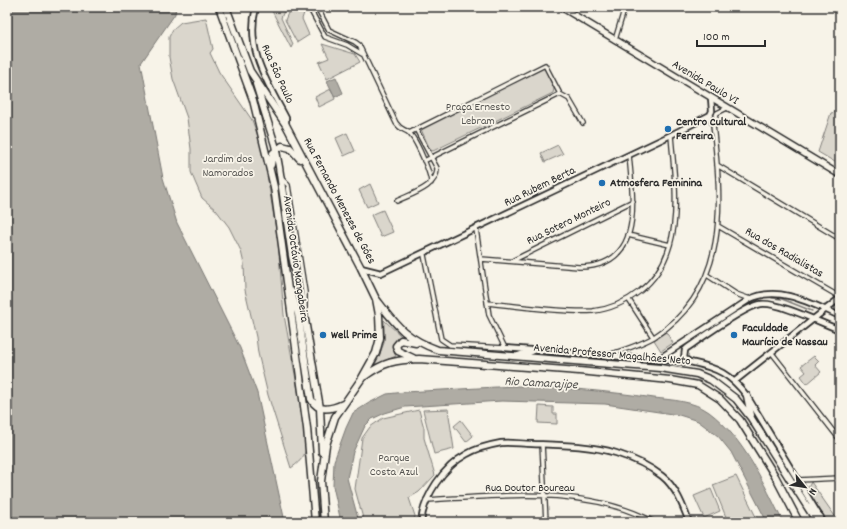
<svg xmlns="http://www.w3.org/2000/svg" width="847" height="529" viewBox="0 0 847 529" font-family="Dekko,sans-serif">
  <rect width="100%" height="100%" fill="#f7f3e8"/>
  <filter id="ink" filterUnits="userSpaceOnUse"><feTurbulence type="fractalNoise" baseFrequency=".025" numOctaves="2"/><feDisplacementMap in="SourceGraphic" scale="8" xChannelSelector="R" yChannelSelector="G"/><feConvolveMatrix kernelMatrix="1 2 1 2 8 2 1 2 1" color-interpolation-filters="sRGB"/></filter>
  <g filter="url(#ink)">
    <path fill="#dad6cc" stroke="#82807c" d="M270,7h21l-7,4 -3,7 12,26 -2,4z
      M301,7h5l-4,12 7,16 -11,7 -2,-1 -11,-21 3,-7z
      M206,18l7,31 -3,4 9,19 33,48 11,30 15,92 6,73 23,124c0,14 -4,21 -16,29l-23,-73 -10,-42 -2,-16 -11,-47 -1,-26 -3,-13 -12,-24 -13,-17 -14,-12 -7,-16 -4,-10v-23l-4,-31 -14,-39 -4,-22v-20l4,-8 8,-7z
      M322,44l33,10 5,8 -33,17 -8,-17 10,-4z
      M544,67l10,22 -1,4 -120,58 -3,-1 -9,-21z
      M331,89l4,10 -16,8 -4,-10z
      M840,111v54l-22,-13 13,-39z
      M347,133l8,18 -11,5 -8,-18z
      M558,145l5,9 -18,8 -4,-9z
      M370,184l8,18 -11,5 -8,-17z
      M383,210l10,22 -12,5 -10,-22z
      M384,320l17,16 -8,9v5l3,6 -21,9 9,-22z
      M666,332l7,11 -12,8 -7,-11z
      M814,356l5,5 -4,4 6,7 -14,12 -6,-8 5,-4 -5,-6z
      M539,406l14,1v7h4v10l-19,-1z
      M448,409l6,40 -20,5 -11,-44z
      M419,410l5,18v10l11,37 -16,17 -10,6 6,18 -1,6h-50l-9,-33 7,-51 8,-11 13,-9z
      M461,420l12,16 -7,6 -12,-16z
      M736,476l21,43 -7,3h-22l-15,-37z
      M811,482l28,40h-11l-19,-29 -1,-5z
      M711,489l9,22 -16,7 -10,-22z"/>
    <path fill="#afaca4" stroke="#7a7874" d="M7,7h169l-1,7 -34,49 22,115 14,45 63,125 17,45 28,129h-278z
      M336,77l7,16 -8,4 -8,-16z
      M515,386c46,1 92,5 139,12 18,2 40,3 55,14 35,26 55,72 74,110h-16l-36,-70 -13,-16 -20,-15 -19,-6 -74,-11 -103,-3 -97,6 -20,6 -13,6 -7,7 -12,26 -6,26 12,44h-18l-8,-36 1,-25 12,-33 7,-15 16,-10 18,-9 18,-2z"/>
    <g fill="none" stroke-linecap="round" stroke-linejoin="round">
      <path stroke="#7a7874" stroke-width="1.5" d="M772,298l10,1 30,12"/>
      <defs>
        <path id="minor" d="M309,7l16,30 22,8 15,9
          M317,7l12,23 26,12 4,3 37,78c4,6 7,6 12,9 8,6 23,42 23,51
          M615,40l10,-33
          M713,125l4,-12 10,-5
          M409,133l136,-68 15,29
          M424,161l136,-67 9,5 14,24
          M717,165l123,74
          M281,178l7,7 17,107v16
          M397,201c14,-7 41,-14 40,-33l-21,-39
          M718,226l122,71
          M476,229l13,86 16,33
          M628,235l42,10
          M424,255l17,84 9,6 55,3
          M481,259l98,8c66,0 54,-67 50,-112
          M514,260l119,-59
          M707,275l29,19 14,5
          M629,300l24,37
          M487,303c32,3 75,10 106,8 18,-2 33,-9 47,-20 47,-37 35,-104 31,-156
          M772,353l68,87
          M608,355c16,-5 32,-10 46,-18 76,-48 68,-135 59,-212l-2,-5 -7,-2
          M542,444l4,78
          M798,480l42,-2
          M426,500c76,-4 158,-15 228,22"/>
        <path id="tertiary" d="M256,7c-11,42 11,75 30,111v7
          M361,268l20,5 290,-138 39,-20 2,-4 -1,-13
          M505,348l185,14c28,6 40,12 57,34l76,126
          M657,360l93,-61c30,-14 62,5 90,17
          M690,362l-6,-4 1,-8 2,-2c16,-11 58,-42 74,-44 18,-2 60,19 79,26
          M735,381l105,-83
          M421,522c3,-26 22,-55 46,-68 10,-6 23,-9 34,-11 10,-1 21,1 31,1 27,1 57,1 84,9 16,5 32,12 46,23 14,11 21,30 27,46"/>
        <path id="secondary" d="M561,7l279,168
          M255,9l4,-2"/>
        <path id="primary" d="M219,7l34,93 21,87 33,241 8,94
          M226,7l24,64 36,54 75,143 15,31 3,16 1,23 -4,15 -14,25 -27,39 -9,28 -5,36 3,41
          M256,84l19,61 4,22 13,89 12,58 16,94 2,44
          M271,165l2,-12 9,-7 8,2 10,11
          M291,291l7,23 13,85c7,14 21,10 32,5
          M377,300c20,26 28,38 61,50l222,18 37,6 14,6 25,19 15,19 66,104
          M518,356l14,-5
          M413,358l-15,-7 -2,-5 5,-6 15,3
          M365,376c19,-14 30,-16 54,-17l160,12 91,9 28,5 22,14 20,21 35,56 24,46
          M747,396l4,19
          M810,507l10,10"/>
      </defs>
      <use href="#minor" stroke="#2b2b2b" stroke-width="6"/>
      <use href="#tertiary" stroke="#2b2b2b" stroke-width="8"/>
      <use href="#secondary" stroke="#2b2b2b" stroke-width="8"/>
      <use href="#primary" stroke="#2b2b2b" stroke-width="9"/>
      <use href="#minor" stroke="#f7f3e8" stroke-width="3.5"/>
      <use href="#tertiary" stroke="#f7f3e8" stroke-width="4.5"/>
      <use href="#secondary" stroke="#f7f3e8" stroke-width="5"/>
      <use href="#primary" stroke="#f7f3e8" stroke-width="6"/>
    </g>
  </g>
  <g fill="#1f6fb2" stroke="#f7f3e8" stroke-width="1.5">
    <circle cx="668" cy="129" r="4"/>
    <circle cx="602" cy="183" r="4"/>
    <circle cx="323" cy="335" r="4"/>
    <circle cx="734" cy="335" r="4"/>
  </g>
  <g text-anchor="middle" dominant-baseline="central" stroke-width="3.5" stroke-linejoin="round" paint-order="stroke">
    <g font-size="12" fill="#2b2b2b" stroke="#f7f3e8">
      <text transform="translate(277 74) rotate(66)">Rua São Paulo</text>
      <text transform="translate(705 83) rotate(31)">Avenida Paulo VI</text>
      <text transform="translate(540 187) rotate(-26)">Rua Rubem Berta</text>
      <text transform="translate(339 201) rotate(62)">Rua Fernando Menezes de Góes</text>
      <text transform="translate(569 222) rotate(-26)">Rua Sotero Monteiro</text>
      <text transform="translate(784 253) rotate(30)">Rua dos Radialistas</text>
      <text transform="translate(295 259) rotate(82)">Avenida Octávio Mangabeira</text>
      <text transform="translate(612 355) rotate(5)">Avenida Professor Magalhães Neto</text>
      <text x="530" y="488">Rua Doutor Boureau</text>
    </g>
    <g font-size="12" fill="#575653" stroke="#f7f3e8">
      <text x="478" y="107">Praça Ernesto<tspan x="478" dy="14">Lebram</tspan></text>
      <text x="228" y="159">Jardim dos<tspan x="228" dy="14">Namorados</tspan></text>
      <text x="394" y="458">Parque<tspan x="394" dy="14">Costa Azul</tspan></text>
    </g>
    <g font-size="12" font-weight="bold" fill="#2b2b2b" stroke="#f7f3e8" text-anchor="start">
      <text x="676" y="122">Centro Cultural<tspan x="676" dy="14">Ferreira</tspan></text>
      <text x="610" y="183">Atmosfera Feminina</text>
      <text x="742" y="328">Faculdade<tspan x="742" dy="14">Maurício de Nassau</tspan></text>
      <text x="331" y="335">Well Prime</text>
    </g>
    <g font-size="13" font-style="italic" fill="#53524f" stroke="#f7f3e8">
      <text transform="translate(541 384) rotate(3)">Rio Camarajipe</text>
    </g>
  </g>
  <rect width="847" height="529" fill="none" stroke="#f7f3e8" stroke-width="24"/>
  <rect x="12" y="12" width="823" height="505" fill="none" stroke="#2b2b2b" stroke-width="1.5" filter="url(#ink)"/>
  <g transform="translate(805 487) rotate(120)" stroke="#f7f3e8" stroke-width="3" paint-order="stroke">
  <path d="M0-3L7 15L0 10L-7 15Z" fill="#2b2b2b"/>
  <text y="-6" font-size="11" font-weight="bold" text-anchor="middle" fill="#2b2b2b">N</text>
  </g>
  <path d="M697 40v6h68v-6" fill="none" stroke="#2b2b2b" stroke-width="2"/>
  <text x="703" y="40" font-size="12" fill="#2b2b2b" stroke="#f7f3e8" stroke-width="3" paint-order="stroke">100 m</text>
</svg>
